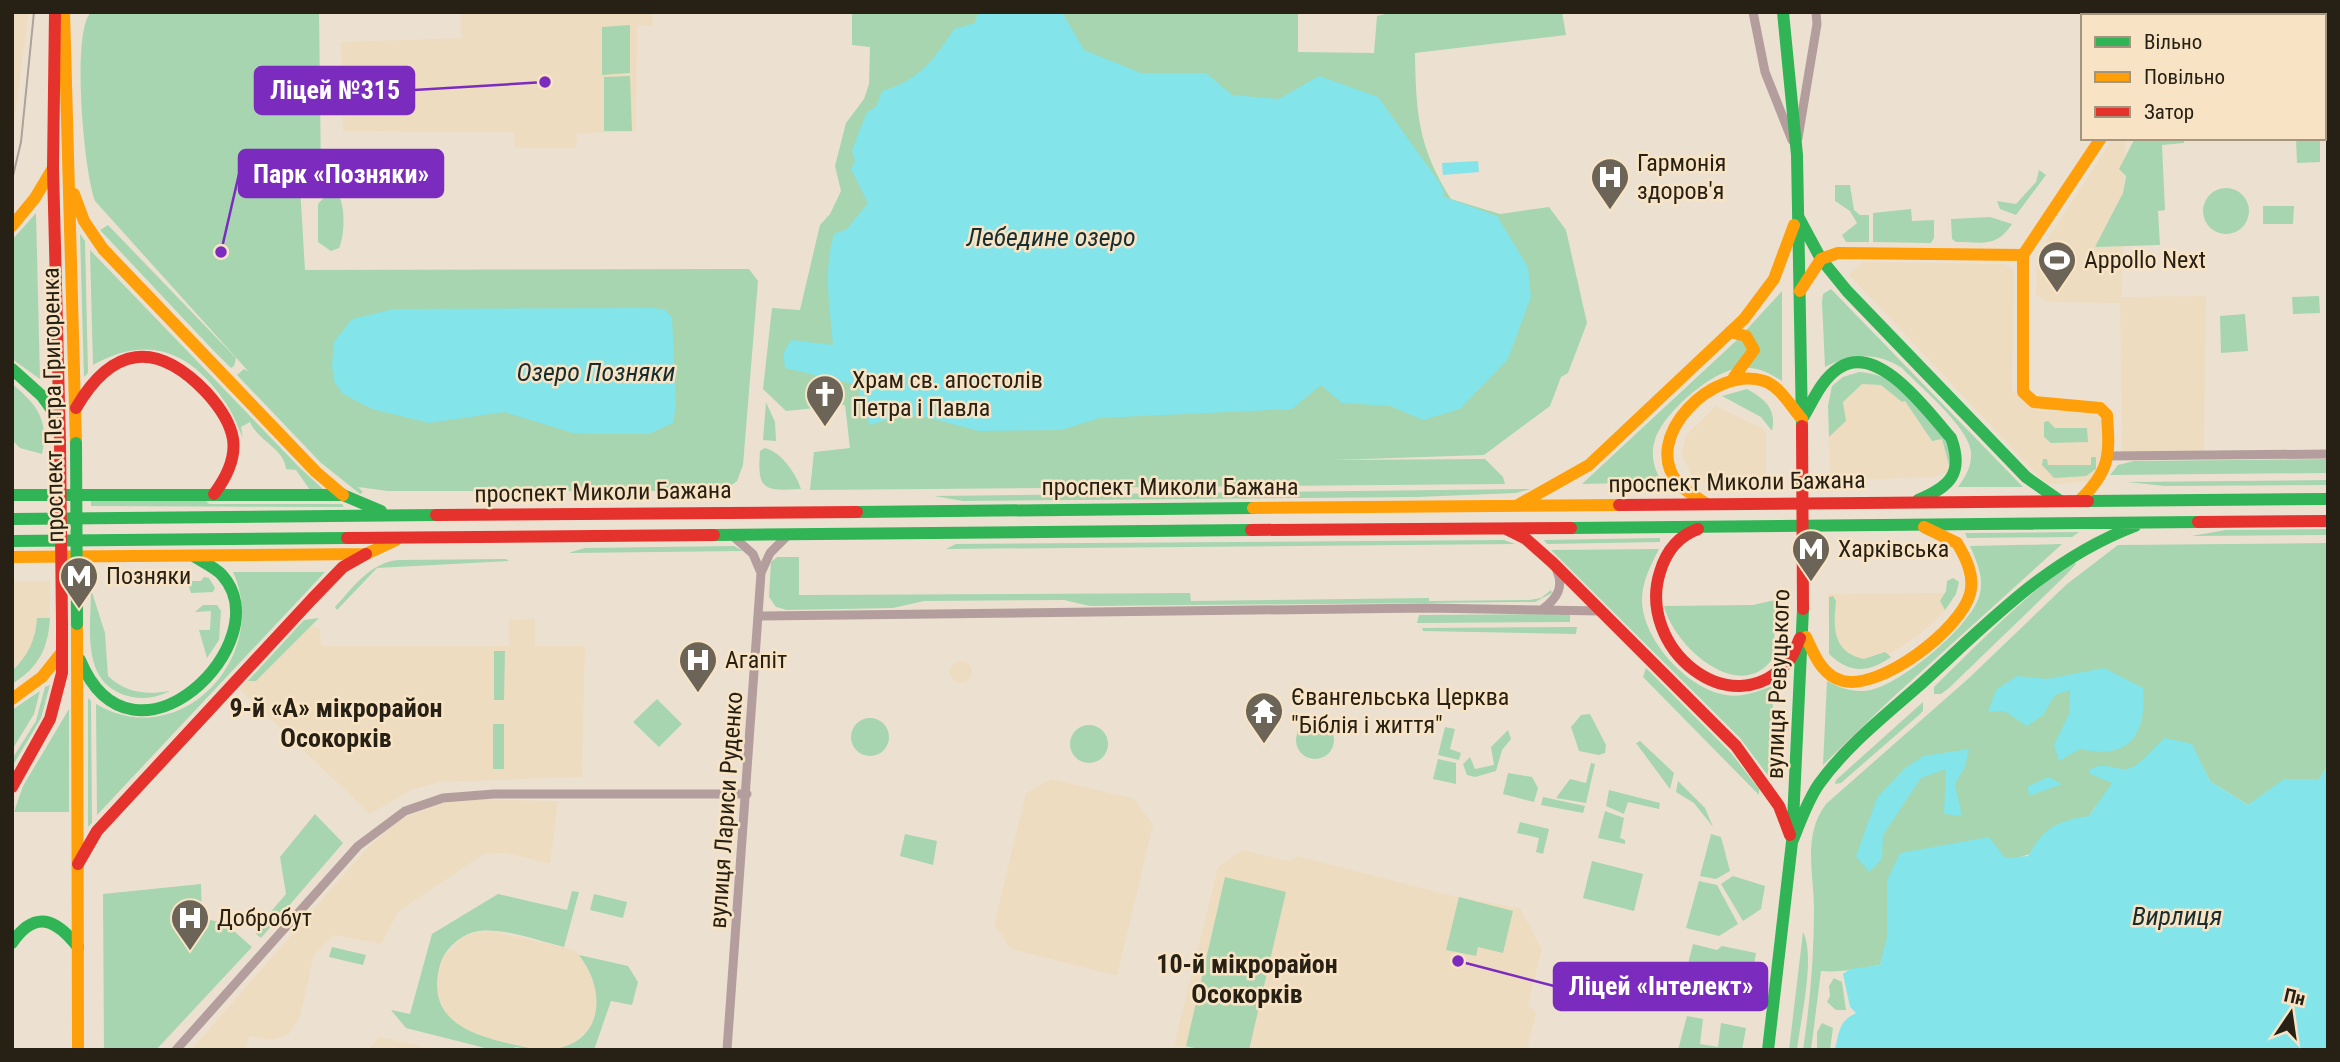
<svg xmlns="http://www.w3.org/2000/svg" width="2340" height="1062" viewBox="0 0 2340 1062" font-family="'Roboto Condensed',sans-serif">
  <rect width="100%" height="100%" fill="#ece1d1"/>
  <path fill="#eedcc0" d="M12,12h17l-17,128z
    M461,12h191l1,14h-16l-1,106 -59,1 -1,15h-61l-1,-16 -171,-1 -2,-89 120,-4z
    M2113,138h12l-3,159 84,-1 -2,155 -82,1 -2,-149 -73,-1 -11,-7 1,-40z
    M1862,262l143,2 9,6 -2,120 27,21 46,-1 11,4 9,12 1,35 -14,21 -44,2 -8,-6 -191,-203z
    M1862,383l19,2 21,17 3,-2 27,40 10,-1 8,33 -19,5 -101,4 -1,-44 17,-16 -3,-19z
    M1716,406l50,24v54l-72,-2 -12,-28 4,-19z
    M12,581h38v37h-13v15l-11,22 -14,16z
    M1947,593l1,15 -29,27 -41,27 -49,-8 -1,-60z
    M535,619v27h50l-3,131 -142,5 -29,8 -41,24 -131,-125 64,-67 17,7 1,17h188v-26z
    M950 672a11 11 0 1 1 22 0a11 11 0 1 1-22 0Z
    M1051,779l84,20 18,26 -36,151 -106,-27 -17,-25 32,-131z
    M464,799l94,2 -8,63 -44,-11 -22,1 -85,57 -18,33 -47,-9 -20,20 -14,62 -12,18 -17,5 -22,-4 -3,14h-55l175,-201 35,-30 37,-15z
    M1242,850l47,11 8,-5 156,40 67,12 22,41 -14,56 8,8 -9,37h-332l-21,-5 44,-178z
    M493,931l82,19 13,17 8,19 2,17 -5,21 -21,21 -14,4 -20,1 -67,-16 -23,-18 -12,-22 5,-34 21,-22 11,-5z
    M379,1037l24,5 18,4 -1,4h-52z"/>
  <path fill="#a6d5b0" d="M91,12h228l2,166 -3,5 -18,3 5,84 444,-1 9,12 -15,184 -6,16 -14,10h-335l-30,-4 5,5 -3,2 -40,-32 -83,-87 7,-6 5,3 -154,-171c-11,-28 -24,-169 -4,-189z
    M852,12h446v40l76,1 3,-37 16,-4h169l4,23 -151,18c1,60 3,94 36,146l49,15 49,-7 17,23 21,93 -19,50 -7,4 -11,29 -66,49 -152,5 153,-1 18,18 2,7 -695,6 4,-38 36,-4 -5,-43 -59,6 -23,-22 9,-81 28,2 20,-85 10,-11 11,-23 -6,-25 11,-43 18,-24 5,-15 1,-37 -18,-2z
    M630,25v48l-28,2v-48z
    M630,76l2,55h-28v-54z
    M2135,138h49v5l-22,2 3,65 -7,1 2,34 -65,2 28,-54 3,-17 -7,-7z
    M2296,138h24v24l-23,1z
    M2039,170l7,5 -30,40 -16,-6 -3,-8 19,3 20,-22z
    M1850,185l4,25 6,5h9v27h-23l-4,-7 15,-12 -7,-12 -15,-10v-16z
    M2203 211a23 23 0 1 1 46 0a23 23 0 1 1-46 0Z
    M330,191h6c10,11 9,44 3,57l-8,3 -13,-9v-38z
    M2263,206h31l-1,18h-30z
    M1911,209l1,12 22,-1v18l-3,5 -58,-1v-29z
    M36,213l4,166 -28,-20v-119z
    M1990,217l22,7c-16,24 -29,18 -56,18l-4,-3 -1,-20z
    M108,225l128,133 -2,8 -3,2 -18,-18 -113,-120z
    M80,234l5,7 3,132 -4,4z
    M90,250l209,217 25,23h-14l-14,-20 -10,-1c-2,-21 -28,-28 -36,-47l-9,5 2,11c-5,-10 -8,-20 -14,-30 -34,-54 -78,-76 -136,-43z
    M1831,289l192,198h-65c8,-11 14,-21 13,-35 -2,-25 -52,-66 -69,-84 -26,-17 -51,-14 -77,-1l-3,-65 1,-8z
    M1782,291v90c-12,-8 -26,-15 -41,-13 -29,2 -78,45 -86,72 -5,14 -1,30 7,42l-80,2 156,-145z
    M2319,296l1,17 -27,1 -1,-17z
    M2245,314l3,37 -27,2 -1,-37z
    M1859,372c14,1 25,4 37,12 20,13 62,60 54,85l-8,-30 -10,2 -27,-40 -3,1 -21,-17 -19,-1 -19,18 3,19 -17,16 -1,-31 4,-20 11,-9z
    M12,384c26,21 37,37 30,70l-22,-6 -8,-8z
    M1747,389c18,10 30,20 25,42l-11,-14 -39,-21z
    M766,402l9,20 1,19 -13,-1z
    M2048,421l7,7h32l1,14 -37,1 -7,-6v-15z
    M765,448c16,4 31,25 36,41 -37,2 -44,2 -41,-38z
    M2091,457h5v12l-10,7 -32,2 -12,-13 1,-6h4l1,6h43z
    M2328,459v14l-218,2 8,-10 16,-4z
    M2328,480v5l-163,1 -38,-4z
    M1531,489l-15,4 -99,4 -454,4 -29,-5z
    M91,500h114l4,4h133l2,3 -253,-1z
    M2328,529v6l-137,1 35,-6z
    M2079,532l-7,5 -105,1 -2,-5z
    M1660,538v4l-113,2 -3,-4z
    M1504,540l11,4 -569,5 10,-5z
    M2328,543v222l-9,14h-24l-47,26 -38,-24 -9,-17 -105,42 -7,10c-25,16 -54,45 -84,42l-113,67 -12,40c-21,3 -38,8 -59,6l-10,79h-8c7,-46 11,-94 11,-141 0,-35 -12,-73 12,-105l143,-126 98,-94 51,-39z
    M2062,544l-171,155 -68,66 4,-84c14,8 31,13 47,8 30,-8 100,-65 106,-96 4,-16 -4,-33 -10,-47z
    M734,546l9,5 -175,2 17,-5z
    M1659,549c-8,16 -17,32 -17,51 0,39 45,89 84,95 16,3 32,-4 47,-9l-1,95 -32,-43 -189,-188z
    M777,557h22v38l391,-2 1,8 238,-3v3l101,-1 11,-2 10,-8 1,3 -17,9 -445,4 -26,-6 -140,1 -31,7 -106,2 -11,-3 -7,-10 2,-35z
    M506,559l3,2 -132,7 -40,42 -2,-3c18,-19 34,-44 63,-47z
    M2073,560l3,4 -9,10 -118,114 -8,6h-7v-7c45,-44 89,-89 139,-127z
    M233,572h92l-228,243 -1,-111c85,50 175,-48 137,-132z
    M204,577l5,1 6,10 -2,4 -22,1 -4,-12h14z
    M1953,578l6,4 -3,12 -11,16 -5,-9 6,-10 1,-10z
    M91,589l14,44 3,43c18,17 38,19 62,15 -14,7 -27,9 -42,5 -48,-13 -37,-68 -37,-107z
    M1833,596l3,5c-3,28 -3,51 28,58l21,-7 6,5c-23,16 -41,17 -62,-3v-57z
    M1775,600l-1,57c-34,50 -101,-12 -110,-51l89,-1z
    M203,605h14l4,6 -2,29 -12,18 -8,-28h11l1,-19 -16,1z
    M1570,614v8l-153,1 2,-8z
    M37,618h13c-2,31 -11,49 -38,66v-13c16,-15 24,-32 25,-53z
    M319,618l-63,63h-8l56,-61z
    M1577,627l-1,7 -153,-3 -1,-3z
    M494,651h11l-1,49h-10z
    M1646,668l85,85 28,36v6l-116,-118z
    M50,685l-9,33 -29,49v-8l24,-38 9,-34z
    M40,691l-6,23 -22,36v-40z
    M88,698l3,3 1,122 -4,4z
    M657,699l25,25 -23,23 -26,-25z
    M1923,702v9l-4,4 -78,68 -6,1 1,-4z
    M69,709v103h-55l9,-26z
    M1590,714l16,31 -1,8 -6,2 -20,-4 -8,-24 10,-12z
    M851 737a19 19 0 1 1 38 0a19 19 0 1 1-38 0Z
    M1296 740a19 19 0 1 1 38 0a19 19 0 1 1-38 0Z
    M493,724h11v45h-11z
    M1070 744a19 19 0 1 1 38 0a19 19 0 1 1-38 0Z
    M1445,727l10,2 -5,20 11,4 -2,7 -21,-5z
    M1508,730l3,9 -9,11 -6,21 -21,6 -8,-2 -4,-11 7,-7 5,12 19,-4 -3,-18z
    M1640,741l34,32 -4,16 -34,-46z
    M1438,759l18,4v21l-23,-5z
    M1591,763l4,1 -9,39 -30,-5 14,-19 16,4z
    M1508,773l24,4 6,11 -4,14 -31,-8z
    M1678,781l27,27 8,19 -19,-24 -18,-11z
    M1609,790l51,13 -1,6 -31,-7 -4,12 -18,-8z
    M1543,797l42,9 -2,7 -42,-8z
    M1605,811l19,7 -4,20 5,2v4l-27,-6z
    M315,814l28,29 -82,95 -5,-4 1,-6 29,-34 -6,-37z
    M1520,822l29,7 -6,25 -7,-2 3,-14 -22,-5z
    M905,834l32,7 -4,24 -33,-9z
    M1711,834l10,3 9,34 -14,8 -16,-3z
    M1592,861l51,13 -9,37 -51,-13z
    M1733,876l32,10 -4,23 -18,12 -22,-37z
    M1225,877l61,15 -37,158h-46l-17,-4z
    M1699,881l18,4 21,39 -19,12 -33,-8z
    M201,884l1,35c23,1 33,13 50,28l-96,103h-52l-1,-156z
    M572,891l7,1 -15,55c-27,-6 -62,-21 -90,-15 -15,4 -30,18 -34,33 -18,66 51,74 98,85l-23,-3 -1,3h-21l-87,-22 -15,-18 19,4 22,-80 66,-40 69,16z
    M594,894l33,8 -4,16 -33,-8z
    M1459,897l54,14 -10,42 -25,-6 -2,9 -30,-6z
    M1803,932c13,24 -3,90 -6,118h-8z
    M1693,944l24,6 5,-4 34,7 -9,57 -61,-14 -2,-16z
    M332,947l34,8 -3,10 -34,-8z
    M579,955l49,11 10,16 -6,23 -21,-4 -17,49h-51c58,-1 67,-55 36,-95z
    M1834,978l8,4 4,28h-10l-9,-8 3,-6 -1,-10z
    M1687,1016l16,3 -3,25 18,3 3,-24 25,5 -4,22h-64z
    M1822,1023l11,5 -3,22h-13v-18z"/>
  <path fill="#83e4e9" d="M978,12h84l22,38 57,23h65l26,22 47,4 40,-23 59,21 64,89 2,11 53,19 31,51 3,30 -23,62 -48,50 -37,11 -33,-14 -48,-3 -21,-18 -29,24 -192,9 -39,12 -82,1 -50,-13 -27,-3 -32,10 -9,-20 -3,-20 -73,-17 -2,-14 8,-14 42,5c-3,-38 -10,-74 1,-111l13,-5 21,-26 -17,-34 4,-8 -3,-11 15,-38 9,-5 6,-16c36,-10 53,-32 72,-62l21,-6z
    M1478,161l1,11 -36,3 -1,-12z
    M654,308l11,2 7,7 4,88 -3,18 -24,11h-58l-18,-1 -69,-21 -75,11 -57,-14 -29,-15 -9,-13 -2,-15 2,-24 18,-23 42,-10z
    M2104,668l39,20c4,48 -14,72 -63,61l-21,12 -5,-16 15,-31 1,-24 -15,5 -12,20 -16,11 -23,-15 -16,1 8,-22 21,-14 30,3z
    M2165,738l27,6 18,37 38,24 36,-26h35l9,-14v285h-493c4,-18 4,-29 21,-37l-6,-6 -7,-33 7,-5 30,-4 7,-28v-56l13,-28 89,-16 16,21 23,-2c16,-28 28,-35 61,-40l23,-33 -22,-9 -1,-4c15,-9 22,-1 37,-1 13,-1 29,-23 39,-31z
    M1969,749l-4,18 -10,17 7,32 -18,-2 2,-45 -25,9 -38,57 -1,24 -13,13 -13,-16 21,-58 27,-29 19,-13z
    M2049,777l13,7 -33,12 -1,-10z"/>
  <g fill="none" stroke-linecap="round" stroke-linejoin="round">
    <path stroke="#b39e9d" stroke-width="9" d="M1753,12l12,60 27,68
      M1798,138l19,-114 -1,-12
      M2108,456l220,-2
      M761,573l9,-20 18,-18
      M1544,608c13,-10 20,-21 13,-37
      M759,616l668,-8 174,3
      M176,1050l182,-204 47,-35 38,-13 51,-4h253
      M727,1050l34,-477 -8,-19 -18,-16"/>
    <path stroke="#30b455" stroke-width="12" d="M1783,12l14,143 5,271
      M2185,16l3,-4
      M1799,218l22,41 26,32 179,186 34,24
      M12,369l30,27 17,24
      M1804,416c10,-17 18,-37 35,-48 39,-27 90,45 112,70 13,35 -1,49 -33,62
      M12,495h331l38,16
      M2088,501l240,-2
      M857,512l396,-4
      M12,519l424,-4
      M1571,528l627,-6
      M714,535l537,-5
      M12,541l335,-3
      M80,660c53,127 202,-19 142,-85 -6,-7 -19,-13 -27,-18
      M1792,842c8,-19 15,-41 27,-58 28,-39 68,-70 103,-101 67,-61 126,-124 213,-157
      M12,943c23,-34 44,-24 66,4
      M1768,1050l24,-208 11,-233"/>
    <path stroke="#ff9f0a" stroke-width="12" d="M64,12l12,431
      M74,194l10,27 19,28 213,223 27,23
      M12,226l23,-28 18,-30
      M1800,291l21,-32 17,-6 185,2
      M1730,332l16,4 8,14 -20,27
      M2079,501c31,-30 31,-45 28,-86l-7,-7 -66,-6 -11,-10v-137l78,-117
      M1705,503c-8,-6 -20,-12 -26,-19 -41,-46 36,-120 85,-103 16,5 27,26 38,38
      M1518,505l71,-40 155,-146 30,-40 20,-54
      M1253,508l366,-3
      M12,557l354,-3 30,-14
      M77,624l1,426
      M1806,637c8,17 16,39 37,44 38,9 117,-51 127,-87 5,-18 -4,-36 -13,-51l-33,-16
      M12,699l30,-22 20,-25"/>
    <path stroke="#e5322d" stroke-width="12" d="M55,12l-2,156 7,275
      M76,408c36,-62 80,-68 130,-16 12,13 24,29 27,47 3,20 -7,39 -19,55
      M1619,505l469,-4
      M436,515l421,-3
      M2198,522l130,-1
      M1506,529l20,10 27,24 183,183 43,60 11,29
      M1698,529c-20,7 -32,23 -38,43 -24,75 70,155 128,90 6,-6 8,-16 12,-24
      M1251,530l320,-2
      M347,538l367,-3
      M12,787l38,-68 12,-46v-49
      M78,864l19,-33 215,-232 31,-32 23,-13"/>
    <path stroke="#aea09a" stroke-width="2" d="M12,180l9,-38 13,-130"/>
    <path stroke="#30b455" stroke-width="12" d="M76,443l1,181"/>
    <path stroke="#e5322d" stroke-width="12" d="M1802,426l1,183
      M60,443l2,181"/>
  </g>
  <defs>
    <symbol id="hospital-pin" viewBox="-11 -11 22 30"><path d="M0 17L-7.5 6A9.5 9.5 0 1 1 7.5 6Z" fill="#6c6456" stroke="#f8e4c5"/><path d="M-5-5h3v3.5h4V-5h3V5h-3V1.5h-4V5h-3Z" fill="#fff"/></symbol>
    <symbol id="stadium-pin" viewBox="-11 -11 22 30"><path d="M0 17L-7.5 6A9.5 9.5 0 1 1 7.5 6Z" fill="#6c6456" stroke="#f8e4c5"/><path d="M0-5a6.5 5 0 1 0 0 10a6.5 5 0 1 0 0-10ZM-3.5-1.8h7v3.6h-7Z" fill="#fff"/></symbol>
    <symbol id="church-pin" viewBox="-11 -11 22 30"><path d="M0 17L-7.5 6A9.5 9.5 0 1 1 7.5 6Z" fill="#6c6456" stroke="#f8e4c5"/><path d="M-1.2-6h2.4v3.5h3.3v2.4h-3.3V6h-2.4V-.1h-3.3v-2.4h3.3Z" fill="#fff"/></symbol>
    <symbol id="metro-pin" viewBox="-11 -11 22 30"><path d="M0 17L-7.5 6A9.5 9.5 0 1 1 7.5 6Z" fill="#6c6456" stroke="#f8e4c5"/><path d="M-5.5 5V-5H-3L0 0L3-5H5.5V5H3V-.5L0 4L-3-.5V5Z" fill="#fff"/></symbol>
    <symbol id="temple-pin" viewBox="-11 -11 22 30"><path d="M0 17L-7.5 6A9.5 9.5 0 1 1 7.5 6Z" fill="#6c6456" stroke="#f8e4c5"/><path d="M0-6L5-2H3V0L6.5 2.5H4V6H1.5V3h-3V6H-4V2.5H-6.5L-3 0V-2H-5Z" fill="#fff"/></symbol>
  </defs>
  <g fill-rule="evenodd">
    <use href="#hospital-pin" x="1588" y="155" width="44" height="60"/>
    <use href="#stadium-pin" x="2035" y="238" width="44" height="60"/>
    <use href="#church-pin" x="803" y="372" width="44" height="60"/>
    <use href="#metro-pin" x="1789" y="527" width="44" height="60"/>
    <use href="#metro-pin" x="57" y="554" width="44" height="60"/>
    <use href="#hospital-pin" x="676" y="638" width="44" height="60"/>
    <use href="#temple-pin" x="1242" y="689" width="44" height="60"/>
    <use href="#hospital-pin" x="168" y="896" width="44" height="60"/>
  </g>
  <g text-anchor="middle" dominant-baseline="central" stroke-width="5" stroke-linejoin="round" paint-order="stroke">
    <g font-size="24" fill="#272014" stroke="#f8e4c5" text-anchor="start">
      <text x="1637" y="163">Гармонія<tspan x="1637" dy="28">здоров'я</tspan></text>
      <text x="2084" y="260">Appollo Next</text>
      <text x="852" y="380">Храм св. апостолів<tspan x="852" dy="28">Петра і Павла</tspan></text>
      <text x="1838" y="549">Харківська</text>
      <text x="106" y="576">Позняки</text>
      <text x="725" y="660">Агапіт</text>
      <text x="1291" y="697">Євангельська Церква<tspan x="1291" dy="28">"Біблія і життя"</tspan></text>
      <text x="217" y="918">Добробут</text>
    </g>
    <g font-size="24" fill="#272014" stroke="#f8e4c5">
      <text transform="translate(53 405) rotate(-91)">проспект Петра Григоренка</text>
      <text transform="translate(1737 482) rotate(-1)">проспект Миколи Бажана</text>
      <text x="1170" y="487">проспект Миколи Бажана</text>
      <text transform="translate(603 492) rotate(-1)">проспект Миколи Бажана</text>
      <text transform="translate(1778 684) rotate(-88)">вулиця Ревуцького</text>
      <text transform="translate(726 810) rotate(-86)">вулиця Лариси Руденко</text>
    </g>
    <g font-size="26" font-style="italic" fill="#162e31" stroke="#f8e4c5">
      <text x="1051" y="237">Лебедине озеро</text>
      <text x="596" y="372">Озеро Позняки</text>
      <text x="2177" y="916">Вирлиця</text>
    </g>
    <g font-size="26" font-weight="bold" fill="#272014" stroke="#f8e4c5">
      <text x="336" y="708">9-й «А» мікрорайон<tspan x="336" dy="30">Осокорків</tspan></text>
      <text x="1247" y="964">10-й мікрорайон<tspan x="1247" dy="30">Осокорків</tspan></text>
    </g>
  </g>
  <path fill="none" stroke="#7b2cbf" stroke-width="2.5" d="M545 82L414 90M221 252L239 174M1458 961L1554 986"/>
  <g fill="#7b2cbf" stroke="#f8e4c5" stroke-width="2.5">
    <circle cx="545" cy="82" r="7"/>
    <circle cx="221" cy="252" r="7"/>
    <circle cx="1458" cy="961" r="7"/>
  </g>
  <g fill="#7b2cbf" stroke="#7b2cbf" stroke-width="2.5">
    <rect x="255" y="67" width="159" height="47" rx="7"/>
    <rect x="239" y="150" width="204" height="47" rx="7"/>
    <rect x="1554" y="963" width="213" height="47" rx="7"/>
  </g>
  <g font-size="26" text-anchor="middle" font-weight="bold" fill="#fff">
    <text x="335" y="99">Ліцей №315</text>
    <text x="341" y="183">Парк «Позняки»</text>
    <text x="1661" y="995">Ліцей «Інтелект»</text>
  </g>
  <rect width="2340" height="1062" fill="none" stroke="#272014" stroke-width="28"/>
  <rect x="2081" y="14" width="245" height="126" fill="#f8e4c5" stroke="#a4967e" stroke-width="2"/>
  <rect x="2095" y="37" width="35" height="10" fill="#30b455" stroke="#a4967e" stroke-width="2"/>
  <text x="2144" y="49" font-size="21" fill="#272014">Вільно</text>
  <rect x="2095" y="72" width="35" height="10" fill="#ff9f0a" stroke="#a4967e" stroke-width="2"/>
  <text x="2144" y="84" font-size="21" fill="#272014">Повільно</text>
  <rect x="2095" y="107" width="35" height="10" fill="#e5322d" stroke="#a4967e" stroke-width="2"/>
  <text x="2144" y="119" font-size="21" fill="#272014">Затор</text>
  <g transform="translate(2291 1013) rotate(13)" stroke="#f8e4c5" stroke-width="5" paint-order="stroke">
  <path d="M0-5L12 26L0 18L-12 26Z" fill="#272014"/>
  <text y="-10" font-size="19" font-weight="bold" text-anchor="middle" fill="#272014">Пн</text>
  </g>
</svg>
